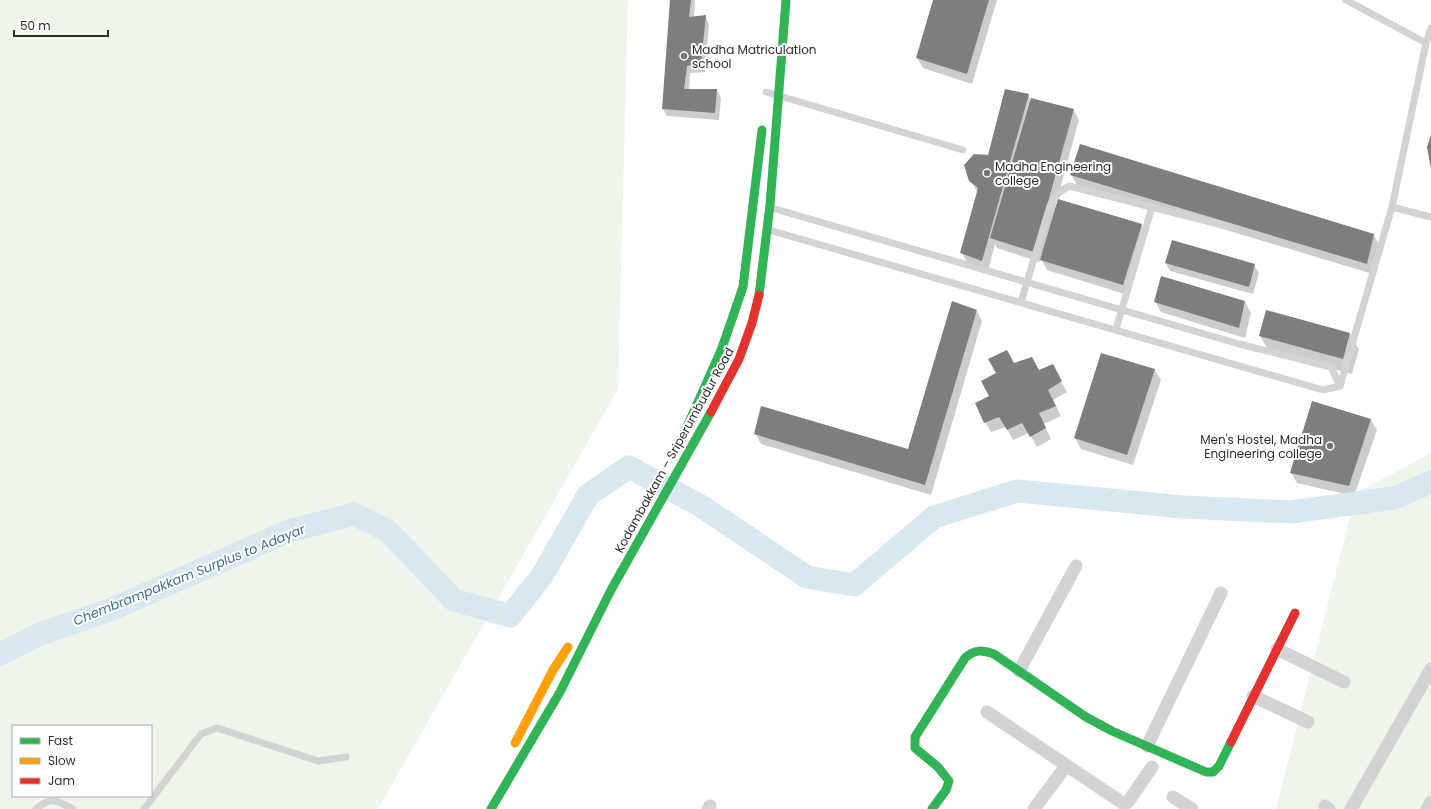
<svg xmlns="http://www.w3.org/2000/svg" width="1431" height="809" viewBox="0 0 1431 809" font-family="Poppins,sans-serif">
  <rect width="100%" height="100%" fill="#fff"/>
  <path fill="#f0f5ec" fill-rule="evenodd" d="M0,0h628l-10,389 -240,420h-378zM13,726h138v70h-138z
    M1431,453v356h-155l80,-316z"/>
  <path fill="#0003" d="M671,0h24l-1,17 11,-1 4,8 -4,48 -15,1 -1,17h28l4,8 -2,22 -52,-4 -4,-7z
    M934,0h63l-25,84 -49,-16 -6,-10z
    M1028,95l3,6 42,8 6,11 -24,87 86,18 6,10 -19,60 -81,-25 -6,-11 -1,3 -43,-14 -2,-4 -7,27 -20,-7 -6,-11 16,-60 -8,-13 18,-24z
    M1071,175l303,60 5,10 -6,29 -296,-89z
    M1166,263l88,2 5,8 -6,21 -83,-23z
    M1155,301l90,1 6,11 -6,25 -84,-26z
    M977,311l5,10 -51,174 -170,-51 -6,-11 154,17z
    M1267,311l83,23 9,15 -7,25 -83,-23 -9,-15z
    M1102,354l53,16 6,10 -28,85 -52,-16 -6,-11z
    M1014,364l44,12 9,16 -14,8 8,16 -17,8 7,15 -14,8 -8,-14 -16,7 -7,-13 -15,5 -6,-10 5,-26z
    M1371,420l6,10 -23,66 -57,-13 -6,-10z"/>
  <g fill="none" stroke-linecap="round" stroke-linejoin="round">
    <path stroke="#d8e8f1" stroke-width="23" d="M0,654l40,-20 70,-24 179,-79 65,-17 34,17 66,69 56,16 32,-40 46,-81 41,-28 72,39 106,71 47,8 80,-68 83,-26 166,16 108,5 103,-14 37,-16"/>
  </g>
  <path fill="#7e7e7e" d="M670,0h21l-2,17 17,-2 -5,49 -14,2 -3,23h33l-2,24 -53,-4z
    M933,0h56l-22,74 -51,-16z
    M1005,89l24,5 -47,167 -22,-8 18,-65 -9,-7 -5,-16 10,-11 14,1z
    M1031,98l43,11 -40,143 -44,-14z
    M1431,135v34l-4,-22z
    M1080,144l294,90 -7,30 -297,-89z
    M1058,199l84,25 -19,61 -83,-25z
    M1172,240l83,24 -6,23 -84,-24z
    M1161,276l84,25 -6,27 -85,-26z
    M952,301l25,9 -52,175 -171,-51 7,-28 147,43z
    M1266,310l84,23 -7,26 -84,-23z
    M1007,350l7,13 18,-6 7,13 14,-6 9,17 -14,9 8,16 -17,7 7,15 -16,9 -8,-14 -15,7 -8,-13 -15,6 -9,-20 14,-7 -8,-15 15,-8 -8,-14z
    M1101,353l54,16 -28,86 -53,-17z
    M1312,401l59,18 -22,67 -59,-13z"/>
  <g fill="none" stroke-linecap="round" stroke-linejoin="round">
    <path stroke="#d3d3d3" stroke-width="7" d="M1346,0l80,43
      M766,92l197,58
      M1392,207l34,-164 5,-15
      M772,208l467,136 92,23 9,19
      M769,230l554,160 17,-4
      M1021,302l29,-96 8,-13 11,-7 161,41
      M1116,329l36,-122
      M1340,386l52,-179 39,10
      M36,809c15,-13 21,-9 37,0
      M144,809l57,-75 16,-6 101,33 28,-4"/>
    <path stroke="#d3d3d3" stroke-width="13" d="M1277,649l67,33
      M1019,671l57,-105
      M1253,696l55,26
      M987,712l137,92 4,-2 24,-35
      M1147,746l74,-153
      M1173,797l19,12
      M1325,806l4,3
      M708,809l2,-3
      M1034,809l32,-43
      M1351,809l80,-140
      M1427,809l4,-7"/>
    <path stroke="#30b455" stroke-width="9" d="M759,295l11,-90 16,-205
      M678,447l44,-99 21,-61 19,-157
      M491,809l69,-117 51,-102 100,-178
      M932,809l14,-19 3,-9 -11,-14 -23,-19v-11l50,-79c10,-9 17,-8 29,-4l92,63 26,14 94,41h7l6,-6 12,-24"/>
    <path stroke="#ff9f0a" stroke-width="9" d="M515,743l38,-73 15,-23"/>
    <path stroke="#e5322d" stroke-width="9" d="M711,412l28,-53 13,-36 7,-28
      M1231,742l64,-129"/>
  </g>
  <g fill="#777" stroke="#fff" stroke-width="1.5">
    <circle cx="684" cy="56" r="4"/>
    <circle cx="987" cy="173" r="4"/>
    <circle cx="1330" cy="446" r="4"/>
  </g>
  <g text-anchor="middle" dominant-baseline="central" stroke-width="4" stroke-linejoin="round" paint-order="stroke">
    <g font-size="12" fill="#2e2e2e" stroke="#fff" text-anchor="start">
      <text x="692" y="49">Madha Matriculation<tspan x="692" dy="14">school</tspan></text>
      <text x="995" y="166">Madha Engineering<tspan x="995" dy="14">college</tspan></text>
      <text x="1322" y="439" text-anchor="end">Men's Hostel, Madha<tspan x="1322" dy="14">Engineering college</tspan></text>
    </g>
    <g font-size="12" fill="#2e2e2e" stroke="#fff">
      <text transform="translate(674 450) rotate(-61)">Kodambakkam – Sriperumbudur Road</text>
    </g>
    <g font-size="13" font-style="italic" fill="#3d6f90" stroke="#fff">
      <text transform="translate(189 575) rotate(-22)">Chembrampakkam Surplus to Adayar</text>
    </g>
  </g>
  <rect x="12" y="725" width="140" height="72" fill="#ffffff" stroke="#ababab"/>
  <rect x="20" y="738" width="20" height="6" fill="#30b455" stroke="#ababab"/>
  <text x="48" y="745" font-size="12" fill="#2e2e2e">Fast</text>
  <rect x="20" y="758" width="20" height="6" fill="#ff9f0a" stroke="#ababab"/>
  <text x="48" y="765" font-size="12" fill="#2e2e2e">Slow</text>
  <rect x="20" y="778" width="20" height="6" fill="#e5322d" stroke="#ababab"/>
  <text x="48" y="785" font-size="12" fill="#2e2e2e">Jam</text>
  <path d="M14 30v6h94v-6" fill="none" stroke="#2e2e2e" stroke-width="2"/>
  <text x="20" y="30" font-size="12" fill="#2e2e2e" stroke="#ffffff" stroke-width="3" paint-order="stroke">50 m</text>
</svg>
